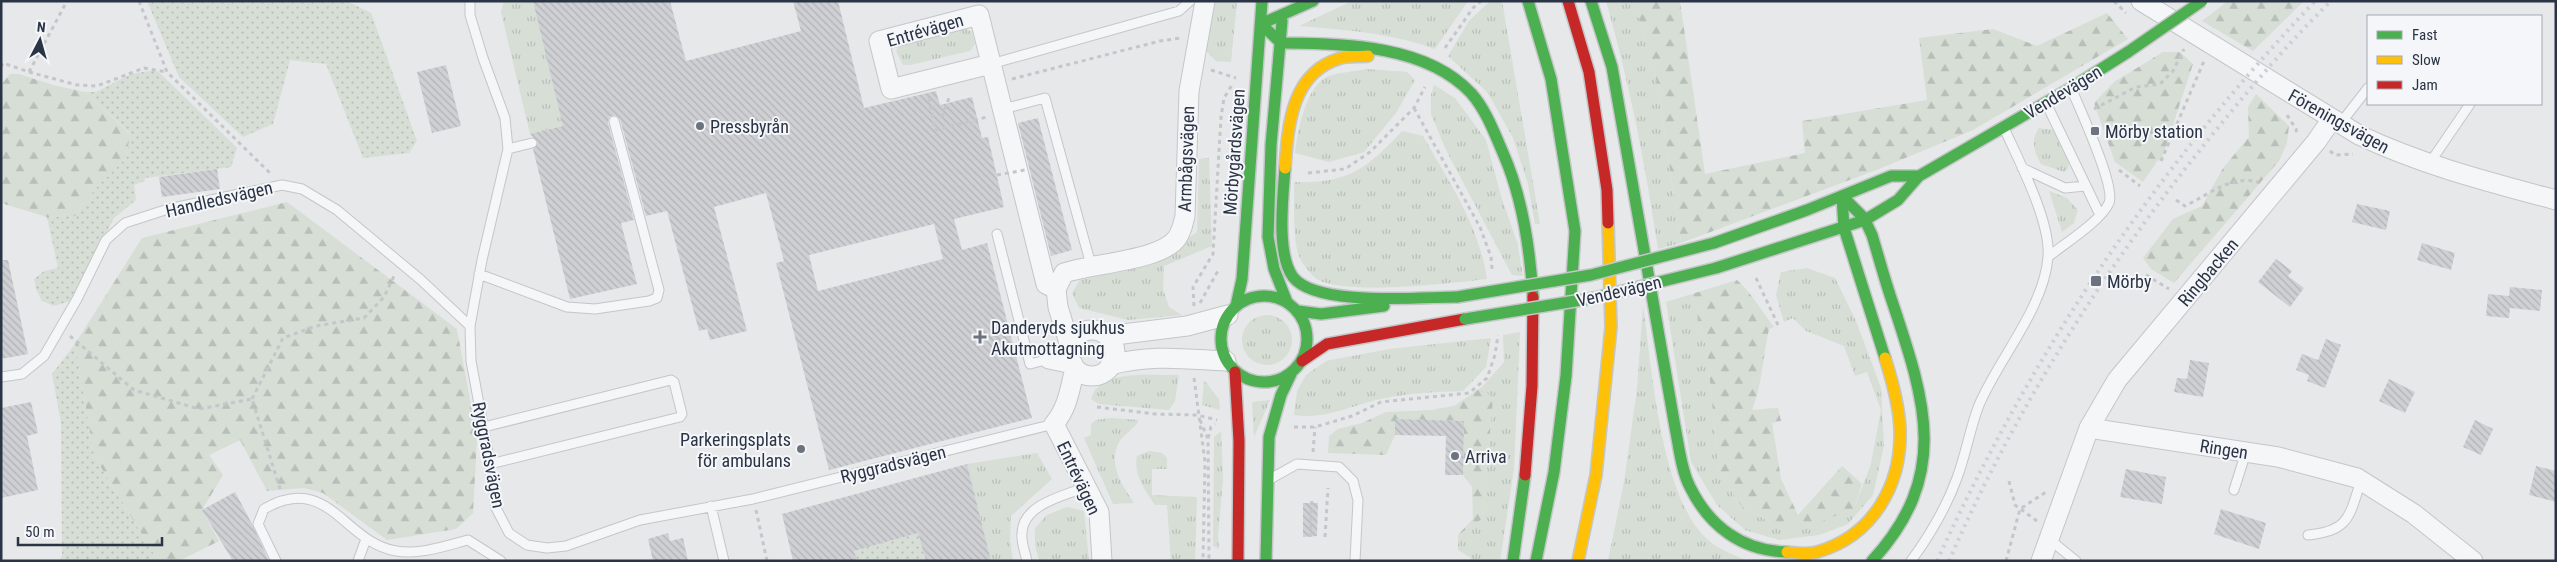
<svg xmlns="http://www.w3.org/2000/svg" width="2557" height="562" viewBox="0 0 2557 562" font-family="'Roboto Condensed',sans-serif">
  <defs>
    <pattern id="grass-tufts" width="24" height="20" patternUnits="userSpaceOnUse" patternTransform="scale(1.25)"><rect width="24" height="20" fill="#d6ded6"/><path d="M3 7l-1-3M5 7V3M7 7l1-3M15 17l-1-3M17 17v-4M19 17l1-3" fill="none" stroke="#b8bfb9"/></pattern>
    <pattern id="forest-firs" width="22" height="20" patternUnits="userSpaceOnUse" patternTransform="scale(1.25)"><rect width="22" height="20" fill="#d6ded6"/><path d="M5 1l3.5 6h-7zM16 11l3.5 6h-7z" fill="#b8bfb9"/></pattern>
    <pattern id="park-dots" width="8" height="8" patternUnits="userSpaceOnUse" patternTransform="scale(1.25)"><rect width="8" height="8" fill="#d6ded6"/><path d="M2 2h.1M6 6h.1" fill="none" stroke="#b8bfb9" stroke-width="1.8" stroke-linecap="round"/></pattern>
    <pattern id="building-back-hatch" width="6" height="6" patternUnits="userSpaceOnUse" patternTransform="scale(1.25)"><rect width="6" height="6" fill="#ced0d3"/><path d="M-1 5l2 2M0 0l6 6M5-1l2 2" fill="none" stroke="#b1b3b6"/></pattern>
  </defs>
  <rect width="100%" height="100%" fill="#e6e8ea"/>
  <path fill="url(#grass-tufts)" d="M504,1h32l27,125 -33,8 -29,-122z
    M1216,1h21l-6,61 -15,-1 -16,-16z
    M1352,1h116l-33,48c-44,-16 -89,-19 -136,-23z
    M1490,1h12l38,223h-5l-7,-40 -15,-46 -25,-45 -40,-37 21,-35z
    M1606,1h28l23,81 24,161 -23,6c-13,-86 -28,-164 -52,-248z
    M964,28l8,4 3,12 -5,7 -60,14h-7l-7,-14 4,-7z
    M1366,69l41,3 8,8 -19,33 -32,39 -35,10 -34,-9c2,-20 11,-67 32,-76 12,-5 27,-5 39,-8z
    M1434,85l21,13 31,42 15,56 16,46 6,34 -11,-1 -66,-125 -15,-36v-19z
    M2039,128l14,2 16,33 -1,6 -4,3 -23,-8c-7,-14 -11,-23 -2,-36z
    M1402,131l21,5c26,46 56,89 64,143 -35,4 -142,17 -170,0 -5,-3 -12,-13 -15,-17 -11,-17 -7,-59 -8,-80 53,2 73,-13 108,-51z
    M1209,158l3,88 -48,20 -1,23 6,18 13,8 -54,5 -49,-12 -7,-15 8,-13 74,-16 43,-32 2,-73z
    M2049,191l18,7 11,12 -4,13 -12,9z
    M1807,268l28,10 21,43 25,67 3,57 -11,50 -25,29 -29,11 -40,5 -34,-10 -28,-25 -26,-43 -25,-160 26,-8 15,57 12,121 22,34 33,18 80,-15 17,-45 10,-54 -14,-38 -12,4 -11,-30 -38,-15 -13,-13 -9,4 -8,-27 5,-23z
    M1643,306c9,61 17,192 65,234 10,9 28,16 40,21h-140l16,-79 13,-93z
    M1242 340a25 25 0 1 1 50 0a25 25 0 1 1-50 0Z
    M1520,332l-6,137 -14,92h-29v-3l-13,-8v-15l24,-16 11,-119 -11,-13 22,-25 -1,-27z
    M1491,338l-5,29 -23,24c-27,1 -52,2 -78,7 -31,6 -59,22 -91,17l3,-24 9,-16 20,-14 63,-12z
    M1179,375l-4,26 -6,9 -70,-6 -8,-5c9,-31 61,-23 88,-24z
    M1204,380l15,19 1,11 -18,-5z
    M1270,400l-16,37 -2,-35z
    M1111,418l28,2c-5,10 -17,15 -21,24 -10,22 5,42 16,59l-21,1 -29,-66 7,-3v-11l5,-4z
    M1221,431l2,48 -5,57 1,13 -6,-3 1,-109z
    M1149,451l13,2 5,5v11h-15v26l45,2 -2,64h-24l-4,-56h-12c-10,-15 -22,-30 -18,-49z
    M1037,453l15,26 -41,37 -1,25 3,20h-22l-24,-97z
    M1067,507l17,4 5,50h-50l-4,-16v-17l12,-13z"/>
  <path fill="url(#forest-firs)" d="M1634,1h46l25,173 100,-21 -3,-32 125,-21 -8,-62 74,-9 44,17 70,-33 21,26 -155,91 -94,39 -198,74 -24,-161z
    M2228,1h76l-51,50 -51,-30z
    M2163,52h17l13,12 -32,97 -3,-1 -15,22 -28,-20 -21,-59 20,-21z
    M10,74h9l34,11 32,7 45,42 -3,23 -31,31 -21,28 -28,1 -46,-14v-118z
    M2256,94l33,32 -2,17 -8,18 -105,122 -23,-14 -8,-11 30,-39 29,-13 21,-38 26,-31 -1,-30z
    M287,202l170,127 20,109 -4,75 -17,16 -69,11 -64,-47 -19,-5 -37,3 -27,-51 -31,15 14,20 -21,35 17,31 -40,20h-21l-64,-105 -19,-112 67,-106z
    M1737,280c15,14 24,30 37,47l-5,2c-6,26 -7,57 -17,81l26,-2 3,13 -9,2 9,56 17,36 44,-49 20,18 -8,25 -45,17 -35,-2 -33,-18 -22,-34 -12,-121 -15,-57z
    M1482,387l11,13 -11,119 -24,16 15,-16 -1,-32 -9,-12 1,-54 -68,-2 -1,16 -9,20 -58,-2 1,-17 9,-7 24,-6 24,-11 46,-2 22,-4z"/>
  <path fill="url(#park-dots)" d="M147,1h200l24,12 46,128 -8,12 -46,5 -37,-94 -36,-4 -17,64 -30,13 -64,-60z
    M155,70l6,4 76,74 -6,19 -86,11v3l-11,4 2,15 -22,18 -44,83 -16,5 -12,-5 -6,-12 -2,-10 10,-8 14,-3 -11,-51 28,-1 21,-28 31,-31 3,-24 -45,-41h11l35,-18z
    M75,344l19,112 64,105h-99l3,-5 -1,-134 -9,-48z
    M918,533l8,28h-69l-3,-10z"/>
  <path fill="url(#building-back-hatch)" fill-rule="evenodd" d="M533,1h137l16,60 115,-30 -8,-30h45l26,107 72,-17 4,14 32,-8 10,41 6,-1 16,70 -50,12 8,31 25,-7 45,175 -203,52 -53,-207 8,-2 -18,-68 -52,14 33,124 -37,9 -3,-11 -8,2 -32,-120 -21,5 -26,-97 -5,-4 -6,2 -1,6 26,97 -13,3 16,61 -67,15 -37,-150 5,-7 -8,-8 33,-8zM934,224l9,35 -125,32 -9,-36z
    M446,65l15,61 -29,7 -15,-61z
    M1038,118l34,132 -21,6 -33,-133z
    M217,169l3,20 -58,8 -3,-20z
    M2357,204l33,7 -4,19 -34,-8z
    M2422,243l33,10 -4,17 -34,-10z
    M2276,259l16,12 -4,5 16,12 -14,19 -32,-25z
    M1,260h7l20,94 -27,5z
    M2510,287l32,3 -2,21 -30,-3 -1,10 -23,-2 2,-22 21,2z
    M2326,339l15,6 -16,43 -18,-7 2,-6 -13,-5 6,-16 16,6z
    M2190,360l19,3 -6,34 -29,-5 3,-14 10,1z
    M2389,379l26,13 -10,21 -26,-12z
    M31,402l7,31 -11,3 11,54 -37,8v-90z
    M1395,419l69,2 -1,54h-18l1,-39 -51,-1z
    M2475,420l18,9 -12,26 -18,-8z
    M967,464l24,97h-65l-8,-28 -64,18 3,10h-64l-11,-47z
    M2536,466l20,5v31l-27,-7z
    M2126,469l40,8 -4,27 -42,-7z
    M235,492l17,32 17,37h-36l-31,-51z
    M1303,503h15l-1,33 -14,1z
    M2221,509l45,14 -7,26 -45,-15z
    M668,533l2,8 13,-3 5,23h-35l-5,-22z"/>
  <g fill="none" stroke-linecap="round" stroke-linejoin="round">
    <defs>
      <path id="lane" d="M470,1v14l13,43 22,60 3,31 -26,111 -12,66 1,35 16,86 9,61 13,25 18,12 20,3 19,-2 74,-26 113,-21 301,-75
        M991,64l188,-53 11,-10
        M2047,105l53,110
        M1003,109l42,-11 46,167
        M2340,124l28,-36
        M508,149l24,-6
        M2429,164l41,-60
        M2022,168l43,20 20,-2
        M997,234l33,130 19,-5
        M2048,257c16,-13 53,-36 61,-54 7,-17 -29,-93 -37,-113
        M479,274l88,33 28,2 54,-8 8,-3 2,-8 -45,-169
        M1,377l21,-3 22,-18 33,-57 29,-59 19,-17 43,-14 114,-24 20,4 35,21 84,70 49,46
        M484,427l187,-47 3,2 8,32 -2,3 -190,47
        M1272,478l25,-14 42,3 14,14 5,19 -3,61
        M2234,490l12,-38
        M711,506l13,55
        M2308,535c42,-4 41,-19 53,-54
        M2049,539l27,22
        M276,561l-18,-37 6,-15c65,-37 79,33 132,42 24,4 49,-5 72,-11l33,21
        M358,561l8,-22
        M1027,561c-2,-9 -6,-19 -5,-28 1,-29 42,-37 64,-46
        M1911,561c19,-26 35,-53 46,-83 9,-24 13,-50 22,-73 20,-47 65,-97 69,-148 3,-35 -29,-96 -44,-129"/>
      <path id="street" d="M2141,1l218,134c63,30 130,47 197,65
        M991,64l-100,25 -12,-48 100,-26 67,269 10,5
        M1069 353a23 23 0 1 1 46 0a23 23 0 1 1-46 0Z
        M1107,336l80,-10 41,-11
        M1070,346l-12,-39 -2,-18 8,-16c28,-10 97,-12 113,-35 5,-7 6,-14 8,-22l4,-125 16,-90
        M1049,359l24,5
        M1110,365c41,-11 75,-6 116,-4
        M1075,368c-5,20 -7,40 -21,56l45,88 3,49
        M2089,428l28,-48 199,-238 16,-23
        M2041,561l48,-133 189,29 79,21 57,36 59,47"/>
      <path id="fast" d="M1313,1l-52,23 20,19c61,1 144,1 190,50 15,17 23,39 32,60 20,45 27,95 30,144
        M1528,1l23,78 24,152 -9,145 -12,96 -18,89
        M1591,1l21,66 63,360c4,19 6,43 15,60 19,39 52,64 97,65
        M1282,21l-11,124 -3,92 6,32 13,33
        M1285,168c-2,28 -9,86 8,109 23,30 127,20 164,20
        M1842,196l2,32 41,130
        M1842,196l22,22 8,17c7,23 13,46 21,69 33,99 57,172 -21,257
        M1714,243l93,-33 84,-34h28
        M1716,268l149,-48 33,-20 21,-24 152,-88 57,-36
        M1221 339a43 43 0 1 1 86 0a43 43 0 1 1-86 0Z
        M1236,306l6,-27 20,-278
        M1298,311l23,3 63,-8
        M1266,561l3,-124 12,-42 10,-21
        M1513,561l12,-86"/>
      <path id="slow" d="M1285,168c3,-42 6,-96 56,-110 8,-2 18,-1 27,-2
        M1787,552c9,1 21,3 30,0 56,-16 85,-67 83,-123 -1,-24 -8,-49 -15,-71
        M1578,561l18,-86 15,-148 -3,-104"/>
      <path id="jam" d="M1568,1l21,71 18,118 1,33
        M1302,361l25,-17 138,-25
        M1235,372l4,69 -1,120
        M1525,475l7,-89 1,-89"/>
    </defs>
    <use href="#lane" stroke="#c4c6c8" stroke-width="11"/>
    <use href="#street" stroke="#c4c6c8" stroke-width="21"/>
    <use href="#fast" stroke="#c4c6c8" stroke-width="14"/>
    <use href="#slow" stroke="#c4c6c8" stroke-width="14"/>
    <use href="#jam" stroke="#c4c6c8" stroke-width="14"/>
    <path stroke="#c5c6ca" stroke-width="3" stroke-dasharray="4 4" stroke-linecap="butt" d="M139,1l28,71 104,102
      M2114,1l12,12
      M1445,48l28,-40 8,-7
      M1,67l2,-4 26,9 38,-71
      M1211,70l25,8
      M29,72l48,13 20,1 47,-18 22,4
      M1012,79l148,-38 21,-3
      M929,98l6,32 36,-9
      M1414,108l66,119 11,30 1,12
      M2094,109l42,-22 24,-3 13,-13 11,-22
      M2287,115l9,14 1,7
      M942,117l8,-22
      M972,126l-1,-5 16,-4
      M2330,151l5,4 18,-1
      M2161,161l43,-100
      M2119,170l21,16
      M1308,173l37,-4 25,-17 44,-44 11,-21
      M2176,200l9,6c25,-12 45,-31 74,-24
      M2146,275l23,14
      M1756,278l22,47
      M1200,303l19,-34
      M1194,306l-1,-19 20,-33 8,-137 3,-19 8,-13
      M70,336l64,54 65,19 53,-10 28,90
      M1194,378l11,84 -2,99
      M252,399l31,-61 33,-12 48,-8 20,-21 11,-23
      M1097,407l58,7 42,1 20,5
      M1200,420l8,19 1,122
      M1294,427h21l37,-11 29,-14 88,-9 18,-15 8,-23 3,-20
      M1208,438l3,-11 4,-3
      M1313,452l2,-25
      M2009,481l6,24 22,16
      M756,510l11,51
      M1310,537l2,-40
      M1325,537l3,-49
      M2006,561l14,-52 26,-17"/>
    <use href="#lane" stroke="#f5f6f7" stroke-width="9"/>
    <use href="#street" stroke="#f5f6f7" stroke-width="19"/>
    <use href="#fast" stroke="#4caf50" stroke-width="11"/>
    <use href="#slow" stroke="#ffc107" stroke-width="11"/>
    <use href="#jam" stroke="#c62828" stroke-width="11"/>
    <path stroke="#cecfd2" stroke-width="4" stroke-dasharray="2.5 5" stroke-linecap="butt" d="M1937,561c98,-214 217,-389 378,-560
      M1949,561c66,-152 155,-292 259,-421 39,-48 79,-96 123,-139"/>
    <defs>
      <path id="fast-bridge" d="M2128,52l74,-51
        M1457,297l134,-22 123,-32
        M1465,319l129,-21 122,-30"/>
    </defs>
    <use href="#fast-bridge" stroke="#c4c6c8" stroke-width="14" stroke-linecap="butt"/>
    <path stroke="#c5c6ca" stroke-width="3" stroke-dasharray="4 4" stroke-linecap="butt" d="M997,175l28,-5"/>
    <use href="#fast-bridge" stroke="#4caf50" stroke-width="11"/>
  </g>
  <g fill="#6c737f" stroke="#f4f6f9" stroke-width="2">
    <circle cx="700" cy="126" r="5"/>
    <rect x="2090" y="126" width="10" height="10" rx="2.5"/>
    <rect x="2090" y="275" width="12" height="12" rx="2.5"/>
    <path d="M977.5 329.5h5v5h5v5h-5v5h-5v-5h-5v-5h5z"/>
    <circle cx="801" cy="449" r="5"/>
    <circle cx="1455" cy="456" r="5"/>
  </g>
  <g text-anchor="middle" dominant-baseline="central" stroke-width="4" stroke-linejoin="round" paint-order="stroke">
    <g font-size="18" fill="#2b3445" stroke="#f4f6f9">
      <text transform="translate(925 30) rotate(-16)">Entrévägen</text>
      <text transform="translate(2063 92) rotate(-31)">Vendevägen</text>
      <text transform="translate(2339 121) rotate(29)">Föreningsvägen</text>
      <text transform="translate(1234 152) rotate(-86)">Mörbygårdsvägen</text>
      <text transform="translate(1186 159) rotate(-88)">Armbågsvägen</text>
      <text transform="translate(219 199) rotate(-13)">Handledsvägen</text>
      <text transform="translate(2208 272) rotate(-50)">Ringbacken</text>
      <text transform="translate(1619 291) rotate(-13)">Vendevägen</text>
      <text transform="translate(2224 449) rotate(9)">Ringen</text>
      <text transform="translate(489 455) rotate(79)">Ryggradsvägen</text>
      <text transform="translate(893 464) rotate(-14)">Ryggradsvägen</text>
      <text transform="translate(1079 478) rotate(65)">Entrévägen</text>
    </g>
    <g font-size="18" fill="#2b3445" stroke="#f4f6f9" text-anchor="start">
      <text x="710" y="126">Pressbyrån</text>
      <text x="2105" y="131">Mörby station</text>
      <text x="2107" y="281">Mörby</text>
      <text x="991" y="327">Danderyds sjukhus<tspan x="991" dy="21">Akutmottagning</tspan></text>
      <text x="791" y="439" text-anchor="end">Parkeringsplats<tspan x="791" dy="21">för ambulans</tspan></text>
      <text x="1465" y="456">Arriva</text>
    </g>
  </g>
  <rect width="2557" height="562" fill="none" stroke="#2b3445" stroke-width="5"/>
  <rect x="2367" y="15" width="175" height="90" fill="#f4f6f9" stroke="#a4a8b1"/>
  <rect x="2377" y="31" width="25" height="8" fill="#4caf50" stroke="#a4a8b1"/>
  <text x="2412" y="40" font-size="15" fill="#2b3445">Fast</text>
  <rect x="2377" y="56" width="25" height="8" fill="#ffc107" stroke="#a4a8b1"/>
  <text x="2412" y="65" font-size="15" fill="#2b3445">Slow</text>
  <rect x="2377" y="81" width="25" height="8" fill="#c62828" stroke="#a4a8b1"/>
  <text x="2412" y="90" font-size="15" fill="#2b3445">Jam</text>
  <g transform="translate(40 40) rotate(6)" stroke="#f4f6f9" stroke-width="4" paint-order="stroke">
  <path d="M0-4L9 19L0 12L-9 19Z" fill="#2b3445"/>
  <text y="-8" font-size="14" font-weight="bold" text-anchor="middle" fill="#2b3445">N</text>
  </g>
  <path d="M18 537v8h144v-8" fill="none" stroke="#2b3445" stroke-width="2.5"/>
  <text x="25" y="537" font-size="15" fill="#2b3445" stroke="#f4f6f9" stroke-width="4" paint-order="stroke">50 m</text>
</svg>
